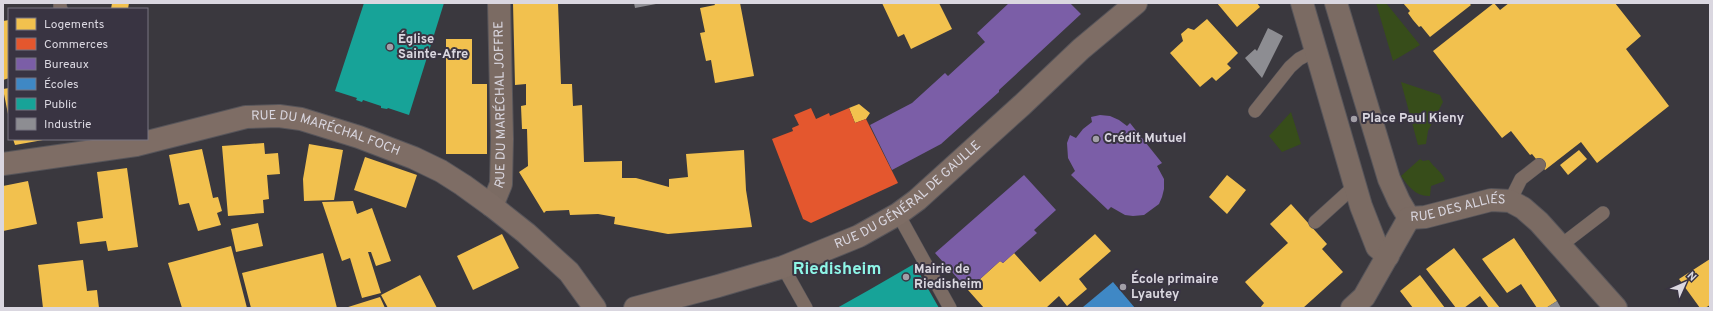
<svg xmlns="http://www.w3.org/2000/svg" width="1713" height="311" viewBox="0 0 1713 311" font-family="Overpass,sans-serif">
  <rect width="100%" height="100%" fill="#3a383e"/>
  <path fill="#374d1a" d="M1376,3h10l34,42 -27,16z
    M1401,82l39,13 3,7 -15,29 -2,13 -8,1z
    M1291,112l10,32 -19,8 -13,-16z
    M1420,159l3,2 6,-1c5,8 14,12 16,21l-14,5 -1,10c-14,1 -22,-10 -29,-20z"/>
  <path fill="#f2c14e" d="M112,3h17l-1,6h-17z
    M513,3h45l3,81h11l1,22 9,-1 2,57 38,-1v17h14l33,9v-8l19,-2 -2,-23 58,-4 2,40 6,37 -84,7 -54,-10 1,-7 -17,-3 -28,1 -1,-5 -23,1 -2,2 -25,-41 9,-6 -1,-37h-5l-1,-23 5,-1v-21l-11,1z
    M714,3h26l14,73 -39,7 -4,-23 -5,1 -6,-28 5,-1 -5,-24 15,-3z
    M882,3h57l13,26 -41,20 -7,-15 -6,3z
    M1217,3h40l3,4 -23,20z
    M1403,3h66l2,2 -41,32 -9,-11 -2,1 -6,-7 -5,-7 2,-2z
    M1494,3l6,7 9,-7h106l26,33 -15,13 43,57 -72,57 -16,-21 -36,28 -13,-16 -2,1 -19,-24 -9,7 -69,-87z
    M1207,19l31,34 -11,11 4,4 -15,13 -4,-4 -12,10 -30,-34 13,-12 -2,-7 7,-6 6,2z
    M9,20v58l-6,2v-59z
    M446,39h26v45h15v70h-41z
    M9,88v26h-1l-5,-25z
    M859,104l11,9 -4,6 -11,4 -6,-15z
    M13,139h30v1l-28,5z
    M264,143l1,11 13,-1 2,21 -13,1 2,24 -6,1 1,13 -36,3 -6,-70z
    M309,144l34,6 -9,50 -30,1 -1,-22z
    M202,149l11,49 5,-1 4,14 -5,2 4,12 -23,6 -9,-28 -10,2 -10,-50z
    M1579,150l8,9 -19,16 -8,-10z
    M365,157l52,18 -11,33 -52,-18z
    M127,168l11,79 -30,4 -2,-10 -26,3 -3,-22 26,-4 -6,-46z
    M1227,175l19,15 -19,24 -18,-17z
    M28,181l9,43 -34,7v-45z
    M353,201l4,13 15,-6 19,53 -15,5 -5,-14h-3l13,41 -19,5 -12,-40 -8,3 -20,-59z
    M1291,204l36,40 -5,5 21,23 -40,36h-43l4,-5 -19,-21 43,-39 -18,-19z
    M258,223l5,23 -27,6 -5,-23z
    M502,234l17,34 -46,22 -16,-34z
    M1095,234l16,17 -32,28 8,10 -20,17 -8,-10 -13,12h-62l-16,-18 32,-29 3,2 11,-10 26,29z
    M1514,238l43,63 -11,7h-9l-16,-24 -14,9 -25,-34z
    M231,246l16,62h-65l-14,-45z
    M1454,248l31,41 15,19h-11l-9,-12 -16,12h-8l-30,-39z
    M323,253l14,55h-86l-9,-35z
    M1710,259v46l-5,3h-5l-21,-29z
    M83,260l4,31 10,-1 2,18h-56l-5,-43z
    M420,275l17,33h-49l-7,-13z
    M1420,275l25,33h-32l-13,-17z
    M380,297l5,11h-40z"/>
  <path fill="#e4572e" d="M811,108l5,11 13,-6 1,3 19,-8 6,15 11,-4 32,64 -87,40 -8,-4 -31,-80 21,-8 -1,-3 7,-3 -5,-10z"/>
  <path fill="#7b5ea7" d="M1009,3h61l11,11 -82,76v2l-58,52 -49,26 -22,-45 42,-22 33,-30 3,3 37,-34 -8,-9z
    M1100,115l10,1 9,4 8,6 3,-3 32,40 -5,3 7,13v10l-2,8 -3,7 -15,11 -11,1 -8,-1 -14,-8 -3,3 -37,-35 4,-4 -7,-13 -1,-15 3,-8 6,3 7,-9 9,-7 -1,-5z
    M1024,175l32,35 -22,20 3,3 -34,30 -3,-2 -32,29 -33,-37z"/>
  <path fill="#3f88c5" d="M1113,282l22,26 -52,-1z"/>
  <path fill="#17a398" d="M364,3h80l-35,112 -21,-7 -1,1 -6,-1v-2l-18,-6 -1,2 -6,-2 1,-2 -22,-7z
    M914,264l25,44h-102l32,-18z"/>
  <path fill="#8d8d92" d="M634,3h22v1l-21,4z
    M1268,28l15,8 -21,42 -17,-20 10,-9 2,2z
    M1557,301l4,7h-15z"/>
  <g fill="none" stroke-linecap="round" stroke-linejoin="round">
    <defs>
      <path id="lane" d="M60,3v4l1,2
        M1255,111l35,-44 9,-8 17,-9
        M1510,201l11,-22 18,-14
        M898,214l52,94
        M1315,222l32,-29 9,-6
        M1560,246l43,-33
        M783,267l23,41"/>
      <g id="street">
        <path d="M1302,3l59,203 16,41 11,9"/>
        <path d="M1336,3l53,176 10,22 10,17"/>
        <path id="s1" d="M492,206l9,-22 1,-45 -3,-136"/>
        <path id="s2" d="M1409,218l16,-1 66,-17 19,1 13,7 16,14 77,86"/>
        <path d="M1352,308l12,-11 45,-79"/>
      </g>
      <g id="secondary">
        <path id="s3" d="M3,164l133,-19 110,-28 33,-1 22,3 58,18 55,21 27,13 22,14 29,21 34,27 43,39 26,36"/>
        <path id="s4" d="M635,308l83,-22 65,-19 76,-31 39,-22 19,-14 105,-95 59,-56 55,-46"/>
      </g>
    </defs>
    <use href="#lane" stroke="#57555a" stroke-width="14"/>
    <use href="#street" stroke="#57555a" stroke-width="24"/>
    <use href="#secondary" stroke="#57555a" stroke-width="24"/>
    <use href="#lane" stroke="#7b6b63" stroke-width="13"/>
    <use href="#street" stroke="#7b6b63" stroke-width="22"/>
    <use href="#secondary" stroke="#7e6d65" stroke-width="22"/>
  </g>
  <g fill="#a29fa7" stroke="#393442" stroke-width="1.5">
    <circle cx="390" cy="47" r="4"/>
    <circle cx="1354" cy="119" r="4"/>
    <circle cx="1096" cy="139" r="4"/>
    <circle cx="906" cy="277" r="4"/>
    <circle cx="1123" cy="287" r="4"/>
  </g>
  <g text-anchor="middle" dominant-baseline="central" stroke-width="4" stroke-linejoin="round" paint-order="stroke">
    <g font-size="13" font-weight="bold" fill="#dad7e0" stroke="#393442" text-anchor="start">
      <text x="398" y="40">Église<tspan x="398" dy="15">Sainte-Afre</tspan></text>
      <text x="1362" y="119">Place Paul Kieny</text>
      <text x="1104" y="139">Crédit Mutuel</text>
      <text x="914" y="270">Mairie de<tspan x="914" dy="15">Riedisheim</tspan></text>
      <text x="1131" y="280">École primaire<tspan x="1131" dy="15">Lyautey</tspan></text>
    </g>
    <g font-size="13" fill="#dad7e0" stroke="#393442">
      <text stroke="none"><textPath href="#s1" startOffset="103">RUE DU MARÉCHAL JOFFRE</textPath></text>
      <text stroke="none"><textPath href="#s3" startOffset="330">RUE DU MARÉCHAL FOCH</textPath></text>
      <text stroke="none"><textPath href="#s4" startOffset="299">RUE DU GÉNÉRAL DE GAULLE</textPath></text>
      <text stroke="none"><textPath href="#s2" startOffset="50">RUE DES ALLIÉS</textPath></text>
    </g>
    <g font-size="17" font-weight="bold" fill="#8ef6e7" stroke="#393442">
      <text x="837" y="270">Riedisheim</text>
    </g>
  </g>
  <rect width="1713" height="311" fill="none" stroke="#dad7e0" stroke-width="8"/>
  <rect x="8" y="8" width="140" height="132" fill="#393442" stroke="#797581"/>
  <rect x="16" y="18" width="20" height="12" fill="#f2c14e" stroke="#797581"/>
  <text x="44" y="28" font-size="12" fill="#dad7e0">Logements</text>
  <rect x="16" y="38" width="20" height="12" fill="#e4572e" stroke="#797581"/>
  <text x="44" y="48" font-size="12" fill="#dad7e0">Commerces</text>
  <rect x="16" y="58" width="20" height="12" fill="#7b5ea7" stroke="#797581"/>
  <text x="44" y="68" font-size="12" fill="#dad7e0">Bureaux</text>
  <rect x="16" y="78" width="20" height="12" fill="#3f88c5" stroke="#797581"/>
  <text x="44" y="88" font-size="12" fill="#dad7e0">Écoles</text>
  <rect x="16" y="98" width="20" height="12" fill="#17a398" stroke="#797581"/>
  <text x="44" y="108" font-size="12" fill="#dad7e0">Public</text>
  <rect x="16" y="118" width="20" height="12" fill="#8d8d92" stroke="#797581"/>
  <text x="44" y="128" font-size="12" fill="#dad7e0">Industrie</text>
  <g transform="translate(1685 283) rotate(45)" stroke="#393442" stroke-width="3" paint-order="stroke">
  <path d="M0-3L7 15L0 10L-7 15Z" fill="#dad7e0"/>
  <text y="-6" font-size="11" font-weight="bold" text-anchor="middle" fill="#dad7e0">N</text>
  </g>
</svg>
